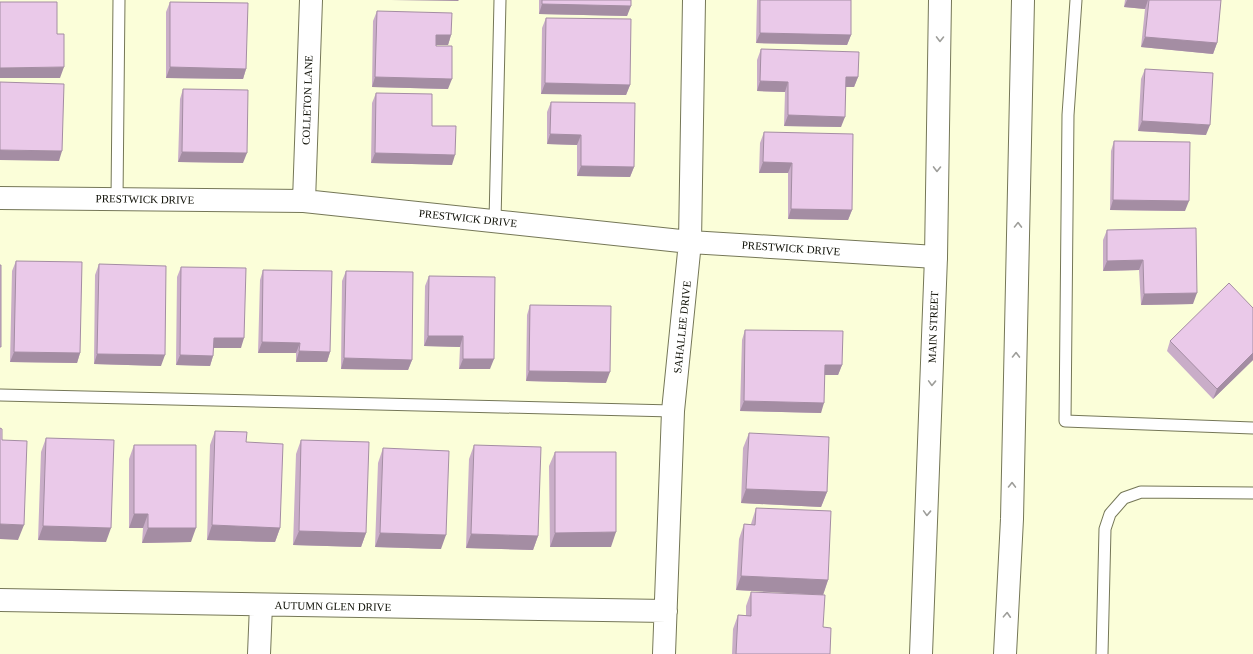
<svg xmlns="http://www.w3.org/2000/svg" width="1253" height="654" viewBox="0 0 1253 654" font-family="Georgia,serif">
  <rect width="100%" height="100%" fill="#fbfed9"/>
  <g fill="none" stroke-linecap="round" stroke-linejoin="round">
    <defs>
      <path id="service" d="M1076,0l-8,115 -3,306 188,7
        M117,199l2,-199
        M495,221l5,-221
        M0,395l673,16
        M1102,654l3,-125 5,-15 14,-16 17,-6 112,1"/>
      <path id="minor" d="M0,198l304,3 386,41 246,15
        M304,201l7,-201
        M0,600l666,11
        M259,654l2,-49
        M664,654l9,-243 17,-169 4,-242"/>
      <path id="secondary" d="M921,654l15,-397 4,-257
        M1005,654l7,-135 11,-519"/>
    </defs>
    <use href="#service" stroke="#757757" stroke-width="13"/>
    <use href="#minor" stroke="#757757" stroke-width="24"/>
    <use href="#secondary" stroke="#757757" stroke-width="24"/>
    <use href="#service" stroke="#fff" stroke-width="11"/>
    <use href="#minor" stroke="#fff" stroke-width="22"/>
    <use href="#secondary" stroke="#fff" stroke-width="22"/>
  </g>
  <path fill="#c9adc8" d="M539,0h92l-4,16 -88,-2z
    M757,0h94v35l-4,10 -91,-2z
    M1125,0h96l-4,43 -4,11 -72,-7 4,-38 -21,-2z
    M170,2l76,67 -3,10 -77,-1v-66z
    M377,11l74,24 -3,10h-12l12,44 -76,-2 1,-66z
    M546,18l84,67 -4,10 -85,-1 1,-66z
    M761,49l97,28 -4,10h-8l-5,40 -57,-1 1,-34 -28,-1v-31z
    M1145,69l61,66 -68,-4 3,-52z
    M183,89l60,74 -65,-1 2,-63z
    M376,93l56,33 20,39 -81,-2 1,-60z
    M551,102l83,65 -4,10 -53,-1v-31l-30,-1v-32z
    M764,132l88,78 -4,10 -60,-1v-46h-29l1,-30z
    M1114,141l71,70 -75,-1 1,-59z
    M1196,228l-3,76 -52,1 -2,-35 -36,1v-31l4,-10z
    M16,261l64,92 -3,10 -67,-1 2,-91z
    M99,264l62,102 -67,-2 1,-89z
    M181,267l60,81h-28v8l-3,10 -34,-1 1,-88z
    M263,270l67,82 -3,10h-31v-9h-38l2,-73z
    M346,271l66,89 -4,10 -67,-1 1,-88z
    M429,276l61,93h-31l1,-22 -36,-1 1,-60z
    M530,305l76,78 -80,-2 1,-66z
    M1253,308v52l-40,39 -46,-48 3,-10z
    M745,330l97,35 -4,10h-13l-4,38 -81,-2 2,-71z
    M215,431l31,11 34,86 -5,14 -68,-2 3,-95z
    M749,433l78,59 -6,15 -80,-4 2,-55z
    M46,438l60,104 -68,-2 3,-88z
    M301,440l65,93 -5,14 -68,-2 3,-91z
    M134,445l57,97 -49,1 1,-15h-14v-69z
    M474,445l64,91 -5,14 -67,-2 3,-89z
    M383,448l58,101 -66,-2 3,-84z
    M555,452l56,95h-61l-1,-81z
    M756,508l72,72 -5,15 -87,-5 3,-51 5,-15h7z
    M751,592l72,35 7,27h-98l1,-25 5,-14h8v-9z"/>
  <path fill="#a48da3" d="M391,0h68l-1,1z
    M1127,0h21l-3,9 -21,-2z
    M542,4l89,2 -4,10 -88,-2z
    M760,33l91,2 -4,10 -91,-2z
    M436,35h15l-3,10h-15z
    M1145,37l72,6 -4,11 -72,-7z
    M64,67l-4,11h-60v-10z
    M170,67l76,2 -3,10 -77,-1z
    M375,77l77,2 -4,10 -76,-2z
    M846,77h12l-4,10h-12z
    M760,81l28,1 -3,10 -28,-1z
    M545,83l85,2 -4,10 -85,-1z
    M788,115l57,2 -4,10 -57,-1z
    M1142,121l68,4 -4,10 -68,-4z
    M550,134l31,1 -4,10 -30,-1z
    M0,150l62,1 -3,10 -59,-1z
    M182,152l65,1 -4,10 -65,-1z
    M375,153l80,2 -3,10 -81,-2z
    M763,162l29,1 -4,10h-29z
    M581,166l53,1 -4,10 -53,-1z
    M1113,200l76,1 -4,10 -75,-1z
    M791,209l61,1 -4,10 -60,-1z
    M1143,260l-4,10 -36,1 4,-10z
    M1197,293l-4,11 -52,1 3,-11z
    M428,336h35l-3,11 -36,-1z
    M214,338h30l-3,10h-31z
    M262,342l38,1 -4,10h-38z
    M299,351l31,1 -3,10h-31z
    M14,352l66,1 -3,10 -67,-1z
    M1253,353v7l-40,39 4,-10z
    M97,354l68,1 -4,11 -67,-2z
    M180,355l33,1 -3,10 -34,-1z
    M344,358l68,2 -4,10 -67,-1z
    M463,359h31l-4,10h-31z
    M825,365h17l-4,10h-17z
    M529,371l81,1 -4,11 -80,-2z
    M744,401l80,2 -3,10 -81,-2z
    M746,489l81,3 -6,15 -80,-4z
    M134,514h14l-5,14h-14z
    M0,524l24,1 -6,15 -18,-1z
    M212,525l68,3 -5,14 -68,-2z
    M43,526l68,2 -5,14 -68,-2z
    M148,528h48l-5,14 -49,1z
    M299,531l67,2 -5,14 -68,-2z
    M616,532l-5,15h-61l5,-14z
    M380,533l66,2 -5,14 -66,-2z
    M471,534l67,2 -5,14 -67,-2z
    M741,576l87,4 -5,15 -87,-5z"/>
  <path fill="#eac9e9" stroke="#a48da3" d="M542,0h89v6l-89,-2z
    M760,0h91v35l-91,-2z
    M1149,0h72l-4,43 -72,-6z
    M0,2h57v32h7v33l-64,1z
    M170,2l78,1 -2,66 -76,-2z
    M377,11l75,2 -1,22h-15v11h16v33l-77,-2z
    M546,18l85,1 -1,66 -85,-2z
    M761,49l98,3 -1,25h-12l-1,40 -57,-2v-33l-28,-1z
    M1145,69l68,4 -3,52 -68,-4z
    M0,82l64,2 -2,67 -62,-1z
    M183,89l65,1 -1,63 -65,-1z
    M376,93l56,1v32h24l-1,29 -80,-2z
    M551,102l84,1 -1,64 -53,-1v-31l-31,-1z
    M764,132l89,2 -1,76 -61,-1 1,-46 -29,-1z
    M1114,141l76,1 -1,59 -76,-1z
    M1196,228l1,65 -53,1 -1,-34 -36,1v-31z
    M16,261l66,1 -2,91 -66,-1z
    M99,264l67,2 -1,89 -68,-1z
    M0,265h1v82h-1z
    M181,267l65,1 -2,70h-30l-1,18 -33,-1z
    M263,270l69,1 -2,81 -31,-1 1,-8 -38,-1z
    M346,271l67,1 -1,88 -68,-2z
    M429,276l66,1 -1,82h-31v-23h-35z
    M1229,283l24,25v45l-36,36 -47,-48z
    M530,305l81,1 -1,66 -81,-1z
    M745,330l98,1 -1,34h-17l-1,38 -80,-2z
    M0,428l2,1v11l25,1 -3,84 -24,-1z
    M215,431l32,1 -1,10 37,2 -3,84 -68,-3z
    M749,433l80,4 -2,55 -81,-3z
    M46,438l68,2 -3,88 -68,-2z
    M301,440l68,2 -3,91 -67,-2z
    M134,445h62v83h-48v-14h-14z
    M474,445l67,2 -3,89 -67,-2z
    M383,448l66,3 -3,84 -66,-2z
    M555,452h61v80l-61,1z
    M756,508l75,3 -3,69 -87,-4 3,-52 11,1z
    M751,592l74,3 -2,32 8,1 -1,26h-94l2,-39 13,1z"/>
  <defs><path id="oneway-chevron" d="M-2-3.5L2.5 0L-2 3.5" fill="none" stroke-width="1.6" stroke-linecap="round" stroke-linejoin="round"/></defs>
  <g stroke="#9e9e9a">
    <use href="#oneway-chevron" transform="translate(940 39) rotate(91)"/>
    <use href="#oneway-chevron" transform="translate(937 169) rotate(91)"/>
    <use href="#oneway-chevron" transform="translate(1018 225) rotate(-89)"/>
    <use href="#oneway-chevron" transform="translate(1016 355) rotate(-89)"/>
    <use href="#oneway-chevron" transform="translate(932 383) rotate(92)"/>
    <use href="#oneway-chevron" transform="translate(1012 485) rotate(-89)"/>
    <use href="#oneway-chevron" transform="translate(927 513) rotate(92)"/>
    <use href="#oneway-chevron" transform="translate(1007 615) rotate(-87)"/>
  </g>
  <g text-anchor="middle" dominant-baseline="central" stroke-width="3.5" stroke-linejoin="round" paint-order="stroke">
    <g font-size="11" fill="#0c0d03" stroke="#fff">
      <text transform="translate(307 100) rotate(-88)">COLLETON LANE</text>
      <text transform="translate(145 199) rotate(1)">PRESTWICK DRIVE</text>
      <text transform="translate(468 218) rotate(6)">PRESTWICK DRIVE</text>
      <text transform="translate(791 248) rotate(4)">PRESTWICK DRIVE</text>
      <text transform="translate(682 327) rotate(-84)">SAHALLEE DRIVE</text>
      <text transform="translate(933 327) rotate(-88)">MAIN STREET</text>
      <text transform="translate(333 606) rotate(1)">AUTUMN GLEN DRIVE</text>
    </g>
  </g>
</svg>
